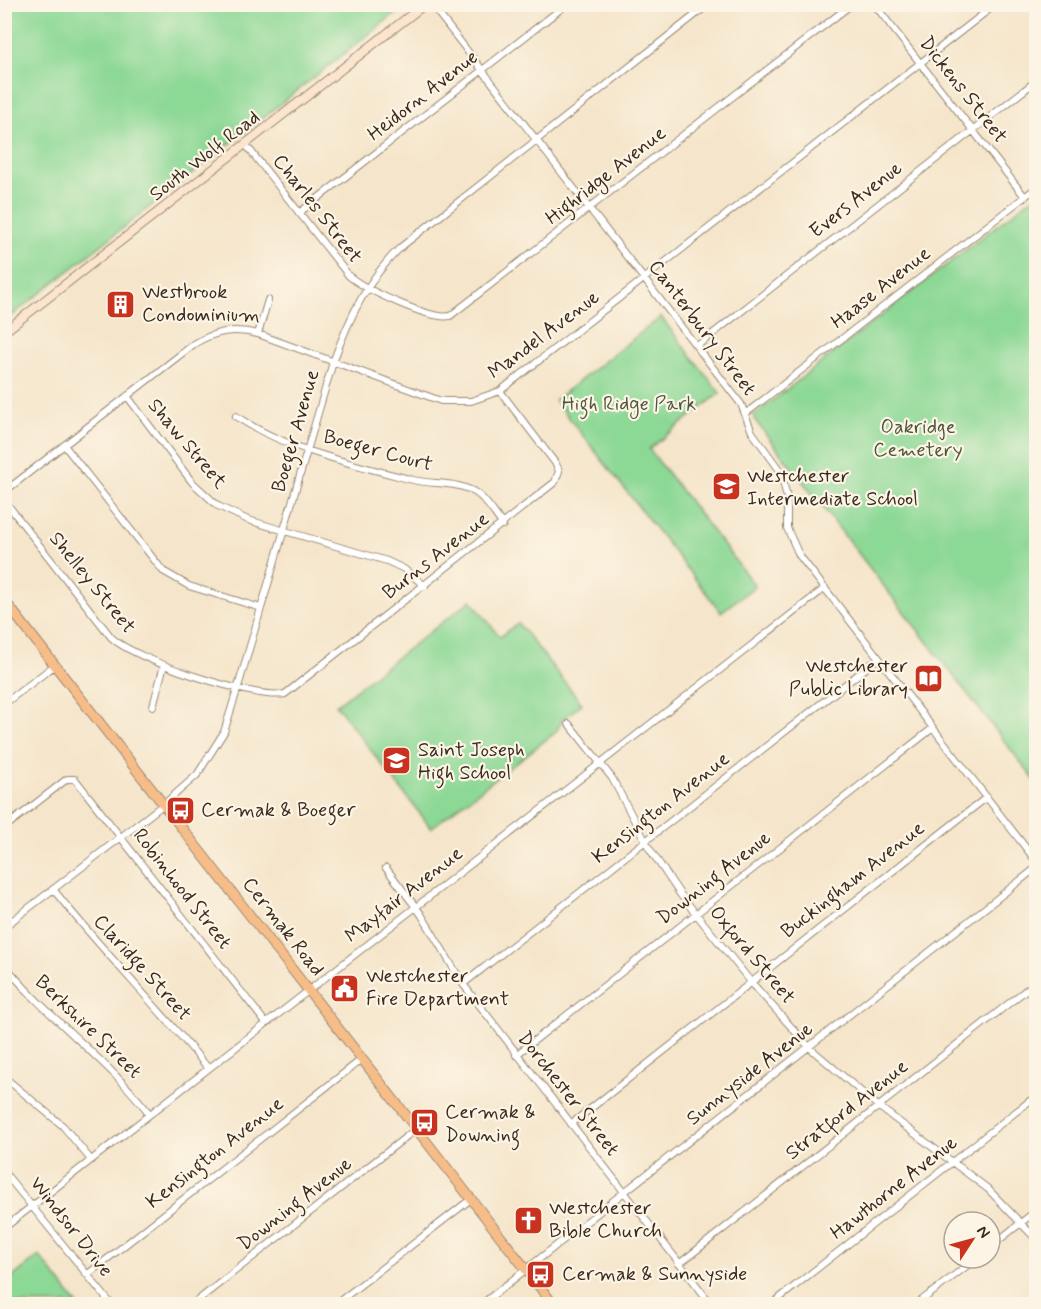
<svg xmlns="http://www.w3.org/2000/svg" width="1041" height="1309" viewBox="0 0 1041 1309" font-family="Mynerve,sans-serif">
  <rect width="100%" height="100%" fill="#fcf5e5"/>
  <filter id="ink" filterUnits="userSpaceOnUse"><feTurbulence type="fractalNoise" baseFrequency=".0167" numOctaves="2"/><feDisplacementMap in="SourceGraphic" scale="12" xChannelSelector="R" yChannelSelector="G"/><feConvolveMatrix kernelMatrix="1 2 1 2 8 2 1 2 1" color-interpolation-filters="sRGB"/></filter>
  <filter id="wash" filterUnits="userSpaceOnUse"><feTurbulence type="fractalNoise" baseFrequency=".008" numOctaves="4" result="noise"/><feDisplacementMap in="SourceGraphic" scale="24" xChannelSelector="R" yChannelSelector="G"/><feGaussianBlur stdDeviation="1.35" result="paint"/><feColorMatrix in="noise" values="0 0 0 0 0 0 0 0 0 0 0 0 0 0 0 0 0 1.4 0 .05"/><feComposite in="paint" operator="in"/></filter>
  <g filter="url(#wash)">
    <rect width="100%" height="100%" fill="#f5e5ca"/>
    <path fill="#8cd895" stroke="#64815a" stroke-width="1.5" d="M5,4h401v1l-401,316z
      M1036,195v587l-282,-363v-4z
      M661,317l59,76 -71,56 106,137 -34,26 -166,-212z
      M471,600l29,37 18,-14 64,81 -19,15 -7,13 -125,96 -95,-123z
      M39,1256l3,3 35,45h-72v-21z"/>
  </g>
  <g filter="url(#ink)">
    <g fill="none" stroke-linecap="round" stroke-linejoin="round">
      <defs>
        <path id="street" d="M431,4l310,400 11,28 29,40 6,26v30l12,27 237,306
          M874,4l151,193
          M246,145l103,131c17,14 81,44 101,40l402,-312
          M299,213l268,-209
          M258,334l10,-34
          M697,346l339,-265
          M127,396l65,86 26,24 30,14 139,41 17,8 21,17
          M745,414l291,-226
          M236,416c45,32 123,50 177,64 20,5 45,1 63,13 11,7 19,22 27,32
          M64,445l99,126 26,15 72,22
          M4,492l190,-148c21,-13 40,-16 64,-10l183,67h30l29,-10 496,-387
          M4,500l107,137c21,22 144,63 174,57l270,-212 4,-11 -3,-7 -56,-73
          M4,704l51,-39
          M153,706l11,-41
          M569,724l43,54 37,70 31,46 71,88 59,66 68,58 110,83 48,50
          M4,828l63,-49h8l190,243
          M386,868l35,46 42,70 248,320
          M53,889c49,62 105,118 155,179
          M4,927l160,-123 33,-29 27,-43 14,-45 95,-325c16,-43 34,-83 68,-115l308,-243
          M4,964c43,54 101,93 145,149
          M463,984l416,-326
          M516,1055l417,-327
          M4,1077l59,49 28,34
          M571,1124l416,-327
          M4,1172l107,132
          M4,1228l821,-640
          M990,1247l46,-36
          M679,1264l357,-282
          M88,1274l274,-215
          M193,1304l223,-175
          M336,1304l135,-105
          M482,1304l554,-436
          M772,1304l264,-208
          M917,1304l60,-46"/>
        <path id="secondary" d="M4,332l421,-328"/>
        <path id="primary" d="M4,600l549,704"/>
      </defs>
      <use href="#street" stroke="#988874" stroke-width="8"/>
      <use href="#secondary" stroke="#988874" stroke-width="10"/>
      <use href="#primary" stroke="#988874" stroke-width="11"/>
      <use href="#street" stroke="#fff" stroke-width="6"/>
      <use href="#secondary" stroke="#fce5cf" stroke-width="8"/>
      <use href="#primary" stroke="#f7bd88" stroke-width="9"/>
    </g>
  </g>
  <defs>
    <symbol id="building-square" viewBox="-11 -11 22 22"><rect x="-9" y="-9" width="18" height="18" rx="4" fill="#c8321e" stroke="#fcf5e5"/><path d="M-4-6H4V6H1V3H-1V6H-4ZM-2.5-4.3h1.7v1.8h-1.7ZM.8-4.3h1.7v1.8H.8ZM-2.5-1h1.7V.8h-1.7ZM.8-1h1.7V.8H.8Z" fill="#fff"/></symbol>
    <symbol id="school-square" viewBox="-11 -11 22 22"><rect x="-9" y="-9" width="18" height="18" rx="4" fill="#c8321e" stroke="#fcf5e5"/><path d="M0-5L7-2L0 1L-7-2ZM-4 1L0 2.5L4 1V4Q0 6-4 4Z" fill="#fff"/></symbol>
    <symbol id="library-square" viewBox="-11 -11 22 22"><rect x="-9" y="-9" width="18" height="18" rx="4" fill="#c8321e" stroke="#fcf5e5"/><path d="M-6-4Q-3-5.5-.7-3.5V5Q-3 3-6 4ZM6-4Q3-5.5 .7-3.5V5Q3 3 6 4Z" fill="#fff"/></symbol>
    <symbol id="bus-square" viewBox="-11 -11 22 22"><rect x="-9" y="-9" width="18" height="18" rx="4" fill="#c8321e" stroke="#fcf5e5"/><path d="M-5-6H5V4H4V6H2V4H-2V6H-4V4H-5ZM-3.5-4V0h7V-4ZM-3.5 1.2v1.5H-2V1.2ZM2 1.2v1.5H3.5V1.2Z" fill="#fff"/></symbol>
    <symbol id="civic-square" viewBox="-11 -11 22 22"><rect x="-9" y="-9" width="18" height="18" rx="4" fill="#c8321e" stroke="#fcf5e5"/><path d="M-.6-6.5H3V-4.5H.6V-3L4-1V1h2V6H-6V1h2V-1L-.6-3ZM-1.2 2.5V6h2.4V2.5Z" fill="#fff"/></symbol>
    <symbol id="church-square" viewBox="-11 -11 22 22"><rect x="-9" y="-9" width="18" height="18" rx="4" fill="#c8321e" stroke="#fcf5e5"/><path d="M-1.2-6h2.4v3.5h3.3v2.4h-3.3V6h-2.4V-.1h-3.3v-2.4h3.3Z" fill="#fff"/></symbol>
  </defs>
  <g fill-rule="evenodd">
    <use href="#building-square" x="104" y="288" width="33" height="33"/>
    <use href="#school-square" x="710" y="470" width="33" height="33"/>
    <use href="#library-square" x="912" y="662" width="33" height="33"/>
    <use href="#school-square" x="380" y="744" width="33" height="33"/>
    <use href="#bus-square" x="164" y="794" width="33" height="33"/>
    <use href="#civic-square" x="328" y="972" width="33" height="33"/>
    <use href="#bus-square" x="408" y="1106" width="33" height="33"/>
    <use href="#church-square" x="512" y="1204" width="33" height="33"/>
    <use href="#bus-square" x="524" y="1258" width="33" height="33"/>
  </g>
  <g text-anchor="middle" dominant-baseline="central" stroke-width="4.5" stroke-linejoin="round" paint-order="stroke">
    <g font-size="20" fill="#3b2a1e" stroke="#fcf5e5">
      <text transform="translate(963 90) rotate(52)">Dickens Street</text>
      <text transform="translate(423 96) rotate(-38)">Heidorn Avenue</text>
      <text transform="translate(205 156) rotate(-38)">South Wolf Road</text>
      <text transform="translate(606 176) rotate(-38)">Highridge Avenue</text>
      <text transform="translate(856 200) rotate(-38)">Evers Avenue</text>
      <text transform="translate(317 209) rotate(52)">Charles Street</text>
      <text transform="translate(881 288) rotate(-38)">Haase Avenue</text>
      <text transform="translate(702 328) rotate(53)">Canterbury Street</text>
      <text transform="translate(544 335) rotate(-37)">Mandel Avenue</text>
      <text transform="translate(296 431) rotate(-74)">Boeger Avenue</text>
      <text transform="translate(187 444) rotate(50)">Shaw Street</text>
      <text transform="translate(378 451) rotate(15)">Boeger Court</text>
      <text transform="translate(436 556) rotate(-38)">Burns Avenue</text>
      <text transform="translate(92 583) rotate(51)">Shelley Street</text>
      <text transform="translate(661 808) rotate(-38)">Kensington Avenue</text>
      <text transform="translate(714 878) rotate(-38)">Downing Avenue</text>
      <text transform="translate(853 880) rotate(-38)">Buckingham Avenue</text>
      <text transform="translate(182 889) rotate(52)">Robinhood Street</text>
      <text transform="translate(404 895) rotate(-38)">Mayfair Avenue</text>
      <text transform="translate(283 927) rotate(52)">Cermak Road</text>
      <text transform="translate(752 955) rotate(50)">Oxford Street</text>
      <text transform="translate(142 968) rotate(48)">Claridge Street</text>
      <text transform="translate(88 1027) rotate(44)">Berkshire Street</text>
      <text transform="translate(750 1074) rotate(-38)">Sunnyside Avenue</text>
      <text transform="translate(568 1094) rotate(52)">Dorchester Street</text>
      <text transform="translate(847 1110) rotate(-38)">Stratford Avenue</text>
      <text transform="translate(215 1153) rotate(-38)">Kensington Avenue</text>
      <text transform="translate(894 1188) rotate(-38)">Hawthorne Avenue</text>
      <text transform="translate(295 1204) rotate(-38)">Downing Avenue</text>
      <text transform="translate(71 1227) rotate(52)">Windsor Drive</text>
    </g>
    <g font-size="20" fill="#3b2a1e" stroke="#fcf5e5" text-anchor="start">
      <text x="142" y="292">Westbrook<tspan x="142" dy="23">Condominium</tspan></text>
      <text x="747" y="476">Westchester<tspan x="747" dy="23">Intermediate School</tspan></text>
      <text x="908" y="666" text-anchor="end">Westchester<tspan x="908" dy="23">Public Library</tspan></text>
      <text x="418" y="750">Saint Joseph<tspan x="418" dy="23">High School</tspan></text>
      <text x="201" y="810">Cermak &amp; Boeger</text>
      <text x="366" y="976">Westchester<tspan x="366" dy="23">Fire Department</tspan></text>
      <text x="445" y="1112">Cermak &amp;<tspan x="445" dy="23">Downing</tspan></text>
      <text x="549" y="1208">Westchester<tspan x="549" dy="23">Bible Church</tspan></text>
      <text x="562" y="1274">Cermak &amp; Sunnyside</text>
    </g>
    <g font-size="20" fill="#4f563c" stroke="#fcf5e5">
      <text x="629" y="404">High Ridge Park</text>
      <text x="918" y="427">Oakridge<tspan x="918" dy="23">Cemetery</tspan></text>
    </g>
  </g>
  <rect width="1041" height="1309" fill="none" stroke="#fcf5e5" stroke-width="24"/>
  <g transform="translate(972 1240) rotate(54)"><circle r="28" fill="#fcf5e5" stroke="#afa495" stroke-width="1.5"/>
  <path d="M0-4.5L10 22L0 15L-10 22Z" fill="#c8321e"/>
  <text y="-9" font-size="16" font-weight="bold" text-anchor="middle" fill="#3b2a1e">N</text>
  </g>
</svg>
